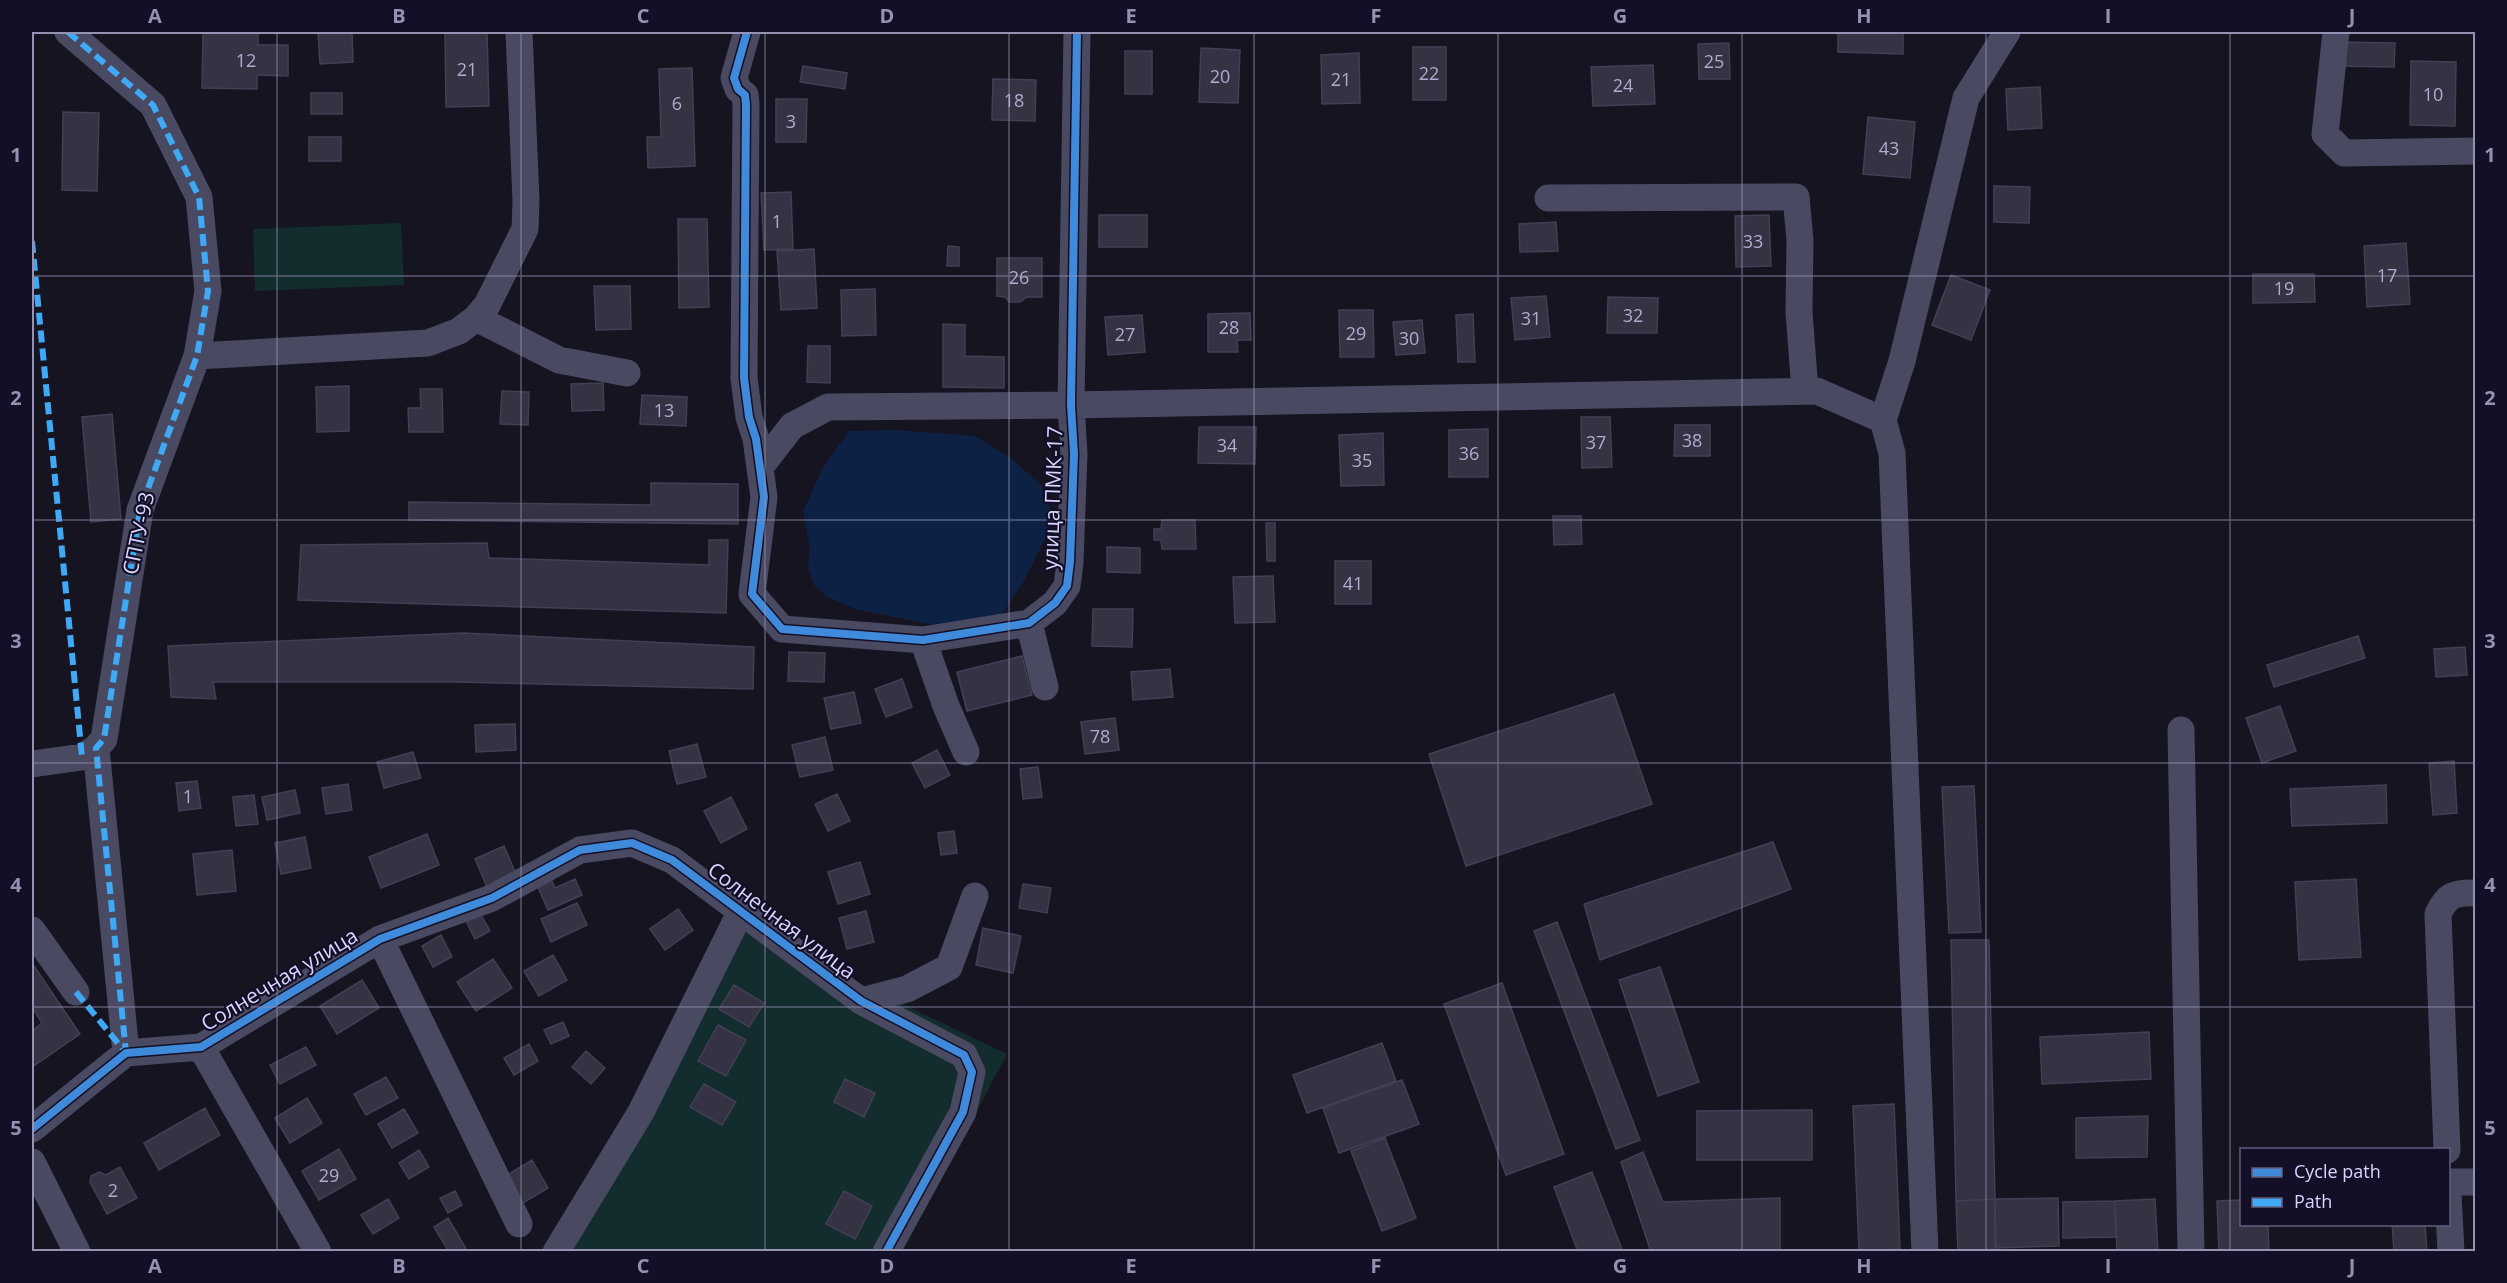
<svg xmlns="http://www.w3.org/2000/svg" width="2507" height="1283" viewBox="0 0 2507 1283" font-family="'Open Sans',sans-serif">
  <rect width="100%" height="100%" fill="#161421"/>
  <path fill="#132c2d" d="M401,223l3,62 -149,6 -2,-62z
    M739,926l268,128 -104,197 -342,1z"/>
  <path fill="#0d2144" d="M896,430l79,6 36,22 30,27 9,22 -3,28 -22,44 -24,37 -62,10 -84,-17 -28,-12 -13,-12 -6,-18 2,-20 -7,-35 20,-45 26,-36z"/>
  <path fill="#343243" stroke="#433f54" stroke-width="1.5" d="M203,32h55v13h30v31l-31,-1v14l-55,-1z
    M318,32h34l1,30 -33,2z
    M445,32h42l2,74 -43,1z
    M1838,32h65v22l-65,-2z
    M2338,42l57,1 -1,24 -57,-1z
    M1729,43l1,36h-31l-1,-35z
    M1413,47h33v53h-33z
    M1201,48l39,2 -2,53 -39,-1z
    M1125,51h27v43h-27z
    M1359,53l1,50 -38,1 -1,-49z
    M2411,61l45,1 -1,64 -45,-1z
    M1653,65l2,39 -62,2 -2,-39z
    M803,66l44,7 -2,16 -45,-7z
    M692,68l3,98 -47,2 -1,-31h14l-2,-68z
    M993,79l43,1 -1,41 -43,-1z
    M2040,87l2,41 -34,2 -2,-41z
    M311,93h31v21h-31z
    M776,99h31l-1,43h-30z
    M63,112l36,1 -2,78 -35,-1z
    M1868,117l47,5 -5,56 -47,-4z
    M309,137h32v24h-32z
    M1994,186l36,1 -1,36 -35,-1z
    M791,192l2,57 -29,1 -3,-57z
    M1099,215h48v32h-48z
    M1769,215l2,51 -35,1 -1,-51z
    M678,219h29l2,88 -30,1z
    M1556,222l2,29 -38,1 -1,-28z
    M2406,243l4,61 -43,3 -3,-61z
    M948,246l11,1v19h-12z
    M814,249l3,59 -36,2 -4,-59z
    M997,258h45v39h-15l-7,5h-11l-4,-5 -8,-1z
    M2253,274h61l1,28 -62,1z
    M1951,275l39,15 -19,50 -39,-15z
    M594,286h36l1,43 -35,1z
    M875,289l1,46 -34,1 -1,-46z
    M1546,296l4,41 -35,3 -4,-42z
    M1608,297l50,1 -1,35h-50z
    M1339,310h34l1,47h-34z
    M1250,313l1,27h-14l1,12h-30v-38z
    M1473,314l2,48h-17l-2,-47z
    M1142,315l3,37 -37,3 -3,-38z
    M1422,320l3,33 -29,2 -3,-33z
    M943,324l22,1v31l39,1v31l-61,-1z
    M808,346h22v37l-23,-1z
    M603,383l1,27 -32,1 -1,-27z
    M349,386v45l-32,1 -1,-45z
    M420,389h22l1,43h-34l-1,-24h13z
    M502,391l27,1 -1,33 -28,-1z
    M642,395l45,2 -1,29 -46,-2z
    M112,414l9,105 -30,3 -9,-105z
    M1581,417h29l2,50 -30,1z
    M1675,425h35v31h-36z
    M1199,427h57l-1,37 -57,-1z
    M1488,429v48h-39v-47z
    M1383,433l1,52 -43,1 -2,-51z
    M651,483l87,1v40l-329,-4v-18l242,3z
    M1553,516h28l1,28 -28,1z
    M1162,520h33l1,29h-34l-1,-9h-7v-11h7z
    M1266,523h9v38h-8z
    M709,540h19l-2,73 -428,-13 3,-55 186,-2 2,15 220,7z
    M1107,547l33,1v25l-33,-1z
    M1335,561h36v43h-36z
    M1273,576l2,46 -40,1 -2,-46z
    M1093,609h40l-1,38 -40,-1z
    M463,633l291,14 -1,42 -296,-7h-244l3,17 -45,-2 -3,-51z
    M2358,636l7,22 -91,29 -7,-22z
    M2465,647l2,28 -31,2 -2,-28z
    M789,652l36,1 -1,29 -36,-1z
    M1022,656l10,39 -65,16 -10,-39z
    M1170,669l3,28 -40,3 -2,-28z
    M902,679l10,28 -26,10 -11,-28z
    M854,692l7,31 -30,6 -7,-31z
    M1614,694l38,110 -186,62 -37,-112z
    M2280,706l16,45 -34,12 -16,-45z
    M1115,718l4,32 -34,4 -4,-32z
    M515,724l1,26 -40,2 -1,-27z
    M825,737l8,33 -33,7 -8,-32z
    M697,744l9,33 -29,7 -8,-33z
    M937,750l13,25 -25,13 -13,-25z
    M413,752l8,26 -37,10 -7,-26z
    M2454,761l3,52 -24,2 -4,-52z
    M1038,767l4,30 -19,2 -3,-30z
    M197,781l4,27 -22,3 -3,-28z
    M348,784l4,26 -26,4 -4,-26z
    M2386,785l1,38 -95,3 -2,-37z
    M1974,786l7,146 -32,1 -7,-146z
    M295,790l5,23 -33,7 -5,-23z
    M837,794l13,27 -22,10 -13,-27z
    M254,795l4,29 -22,2 -3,-29z
    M731,797l16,32 -26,14 -17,-32z
    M954,831l3,22 -16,2 -3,-22z
    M427,834l12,31 -58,23 -12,-31z
    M305,837l6,31 -30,6 -6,-31z
    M1773,842l18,47 -191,71 -16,-56z
    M504,846l12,28 -29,13 -12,-28z
    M232,850l4,41 -39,4 -4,-41z
    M860,862l10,32 -32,10 -10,-32z
    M551,879l4,9 20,-9 7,16 -34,15 -11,-25z
    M2356,879l5,78 -62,3 -4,-78z
    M1023,884l28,4 -4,25 -28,-5z
    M577,903l10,22 -36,17 -10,-23z
    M678,909l15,21 -28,20 -15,-21z
    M866,911l8,31 -27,7 -8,-31z
    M480,913l10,18 -15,8 -9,-18z
    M1557,922l83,218 -24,9 -82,-218z
    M983,928l38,8 -8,37 -37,-8z
    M441,935l11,22 -19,10 -11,-21z
    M1951,940h38l6,259 -39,2z
    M553,955l14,25 -28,16 -15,-25z
    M493,959l19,29 -36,23 -19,-29z
    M32,963l48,71 -48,33v-36l10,-8 -10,-16z
    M1660,967l39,115 -41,14 -39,-116z
    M362,980l17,28 -42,26 -17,-28z
    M1502,983l62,171 -58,21 -62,-171z
    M734,985l30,18 -15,24 -30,-18z
    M563,1022l6,14 -18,8 -7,-14z
    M718,1025l28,15 -20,36 -28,-15z
    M2149,1032l2,47 -109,5 -2,-47z
    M1382,1043l14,38 -89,32 -14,-38z
    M529,1044l9,17 -24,14 -10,-17z
    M306,1047l10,18 -36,19 -10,-19z
    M586,1051l19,17 -14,16 -19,-17z
    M386,1077l12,21 -32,17 -12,-21z
    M845,1079l30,14 -11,24 -30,-15z
    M1402,1080l17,44 -80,29 -16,-45z
    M704,1084l32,18 -14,23 -32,-18z
    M307,1098l15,25 -32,20 -15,-25z
    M1894,1104l6,145 -41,2 -6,-145z
    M205,1108l15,27 -61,35 -15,-27z
    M404,1109l14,24 -26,15 -14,-24z
    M1812,1110v50h-115v-49z
    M2148,1116l-1,41 -71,1v-40z
    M1385,1138l31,80 -34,13 -31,-80z
    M339,1149l17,30 -37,21 -17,-29z
    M419,1150l10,17 -20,12 -10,-16z
    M1643,1152l20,50 117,-4v54h-129l-30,-90z
    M532,1160l16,28 -30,18 -16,-28z
    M120,1167l17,31 -30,16 -17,-32 1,-6 8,-4 7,3z
    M1592,1172l31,80h-45l-24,-65z
    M455,1191l7,14 -14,8 -8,-15z
    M844,1191l28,15 -17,33 -29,-15z
    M2058,1198l1,48 -64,2v-49z
    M388,1199l11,19 -26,16 -12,-19z
    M1995,1199l1,53h-38l-2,-51z
    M2155,1199l3,53h-41l-2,-51z
    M2242,1200v24h26l1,28h-50l-2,-51z
    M2115,1201l1,36 -53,1v-36z
    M448,1218l20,34h-19l-15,-25z
    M2392,1224h33l2,28h-33z"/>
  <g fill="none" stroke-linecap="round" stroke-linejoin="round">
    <path stroke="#4a4962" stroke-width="27" d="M68,32l85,73 46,92 9,94 -11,65 -57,154 -36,229 -8,9 30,305
      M747,32l-13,46 4,11 7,6 1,9 -2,274 5,39 7,22 8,58 -12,97 30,35 141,11 106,-17 26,-20 12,-17 3,-24 4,-108 -3,-49 6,-373
      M2336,32l-11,102 19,19 132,-2
      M1548,198l248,-1 4,43 -1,72 6,79
      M476,318l83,42 68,13
      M197,356l231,-13 31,-12 17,-13 11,-13 38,-76 1,-28 -7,-169
      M761,466l31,-40 36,-19 243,-2 746,-14 66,29
      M1029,623l16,64
      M923,640l23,66 20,46
      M2181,730l10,522
      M32,764l50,-7 14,-9
      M32,930l44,62
      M380,939l139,285
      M861,1001l46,-12 42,-22 26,-71
      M201,1047l117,205
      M32,1129l94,-76 75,-6 179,-108 112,-41 88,-48 52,-7 40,17 189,141 103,54 8,17 -9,40 -77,140
      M2447,1150l-9,-236c9,-19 16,-22 38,-21
      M32,1162l45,90
      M2448,1182h28
      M2448,1194l3,58
      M556,1252l85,-140 100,-201
      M1925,1252l-33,-799 -9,-33 19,-59 64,-263 41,-66"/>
    <path stroke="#3fa9f5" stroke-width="6" stroke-dasharray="12 6" stroke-linecap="butt" d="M68,32l85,73 46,92 9,94 -11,65 -57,154 -36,229 -8,9 30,305
      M32,241l50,516
      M76,992l50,61"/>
    <defs>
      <path id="cycleway" d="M747,32l-13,46 4,11 7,6 1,9 -2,274 5,39 7,22 8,58 -12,97 30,35 141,11 106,-17 26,-20 12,-17 3,-24 4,-108 -3,-49 6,-373
        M32,1129l94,-76 75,-6 179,-108 112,-41 88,-48 52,-7 40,17 189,141 103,54 8,17 -9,40 -77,140"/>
    </defs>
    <use href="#cycleway" stroke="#130f26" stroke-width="11"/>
    <use href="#cycleway" stroke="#408adc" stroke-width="8"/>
  </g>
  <path fill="none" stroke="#9591b1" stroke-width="1.5" stroke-opacity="0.55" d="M277,32v1220M521,32v1220M765,32v1220M1009,32v1220M1254,32v1220M1498,32v1220M1742,32v1220M1986,32v1220M2230,32v1220M32,276h2444M32,520h2444M32,763h2444M32,1007h2444"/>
  <g text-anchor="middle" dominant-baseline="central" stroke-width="4.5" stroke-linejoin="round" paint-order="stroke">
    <g font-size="18" fill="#b0acd0">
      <text x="246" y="60">12</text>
      <text x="1714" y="61">25</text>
      <text x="467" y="69">21</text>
      <text x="1429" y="73">22</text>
      <text x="1220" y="76">20</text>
      <text x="1341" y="79">21</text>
      <text x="1623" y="85">24</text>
      <text x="2433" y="94">10</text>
      <text x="1014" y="100">18</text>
      <text x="677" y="103">6</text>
      <text x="791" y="121">3</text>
      <text x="1889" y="148">43</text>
      <text x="777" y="221">1</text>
      <text x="1753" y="241">33</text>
      <text x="2387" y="275">17</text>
      <text x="1019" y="277">26</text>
      <text x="2284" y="288">19</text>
      <text x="1633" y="315">32</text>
      <text x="1531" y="318">31</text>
      <text x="1229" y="327">28</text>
      <text x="1356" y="333">29</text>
      <text x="1125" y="334">27</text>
      <text x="1409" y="338">30</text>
      <text x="664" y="410">13</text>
      <text x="1692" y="440">38</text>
      <text x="1596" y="442">37</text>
      <text x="1227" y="445">34</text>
      <text x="1469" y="453">36</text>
      <text x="1362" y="460">35</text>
      <text x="1353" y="583">41</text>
      <text x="1100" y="736">78</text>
      <text x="188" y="796">1</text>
      <text x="329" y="1175">29</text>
      <text x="113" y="1190">2</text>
    </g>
    <g font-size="21" fill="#d9d4ff" stroke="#130f26">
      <text transform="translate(1052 498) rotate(-88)">улица ПМК-17</text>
      <text transform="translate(138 533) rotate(-78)">СПТУ-93</text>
      <text transform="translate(782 920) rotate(37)">Солнечная улица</text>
      <text transform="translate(279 979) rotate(-31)">Солнечная улица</text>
    </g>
  </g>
  <rect width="2507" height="1283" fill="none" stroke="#130f26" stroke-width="66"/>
  <rect x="2240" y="1148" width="210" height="78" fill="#130f26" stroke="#625e7d" stroke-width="1.5"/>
  <rect x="2252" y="1168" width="30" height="9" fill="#408adc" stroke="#625e7d" stroke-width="1.5"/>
  <text x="2294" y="1178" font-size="18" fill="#d9d4ff">Cycle path</text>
  <rect x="2252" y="1198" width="30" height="9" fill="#3fa9f5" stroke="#625e7d" stroke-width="1.5"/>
  <text x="2294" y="1208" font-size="18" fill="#d9d4ff">Path</text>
  <rect x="33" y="33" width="2441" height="1217" fill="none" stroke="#9591b1" stroke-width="2"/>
  <g font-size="20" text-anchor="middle" font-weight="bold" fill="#9591b1">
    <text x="155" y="23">A</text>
    <text x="399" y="23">B</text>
    <text x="643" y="23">C</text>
    <text x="887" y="23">D</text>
    <text x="1131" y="23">E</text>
    <text x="1376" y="23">F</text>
    <text x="1620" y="23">G</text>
    <text x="1864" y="23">H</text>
    <text x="2108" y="23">I</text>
    <text x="2352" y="23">J</text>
    <text x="16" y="162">1</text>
    <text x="2490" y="162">1</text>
    <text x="16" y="405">2</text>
    <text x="2490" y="405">2</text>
    <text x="16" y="648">3</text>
    <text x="2490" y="648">3</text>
    <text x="16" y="892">4</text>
    <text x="2490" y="892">4</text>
    <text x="16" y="1135">5</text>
    <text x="2490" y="1135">5</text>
    <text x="155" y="1273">A</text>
    <text x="399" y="1273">B</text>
    <text x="643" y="1273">C</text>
    <text x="887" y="1273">D</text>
    <text x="1131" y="1273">E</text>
    <text x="1376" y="1273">F</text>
    <text x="1620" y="1273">G</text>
    <text x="1864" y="1273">H</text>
    <text x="2108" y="1273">I</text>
    <text x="2352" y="1273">J</text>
  </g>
</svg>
